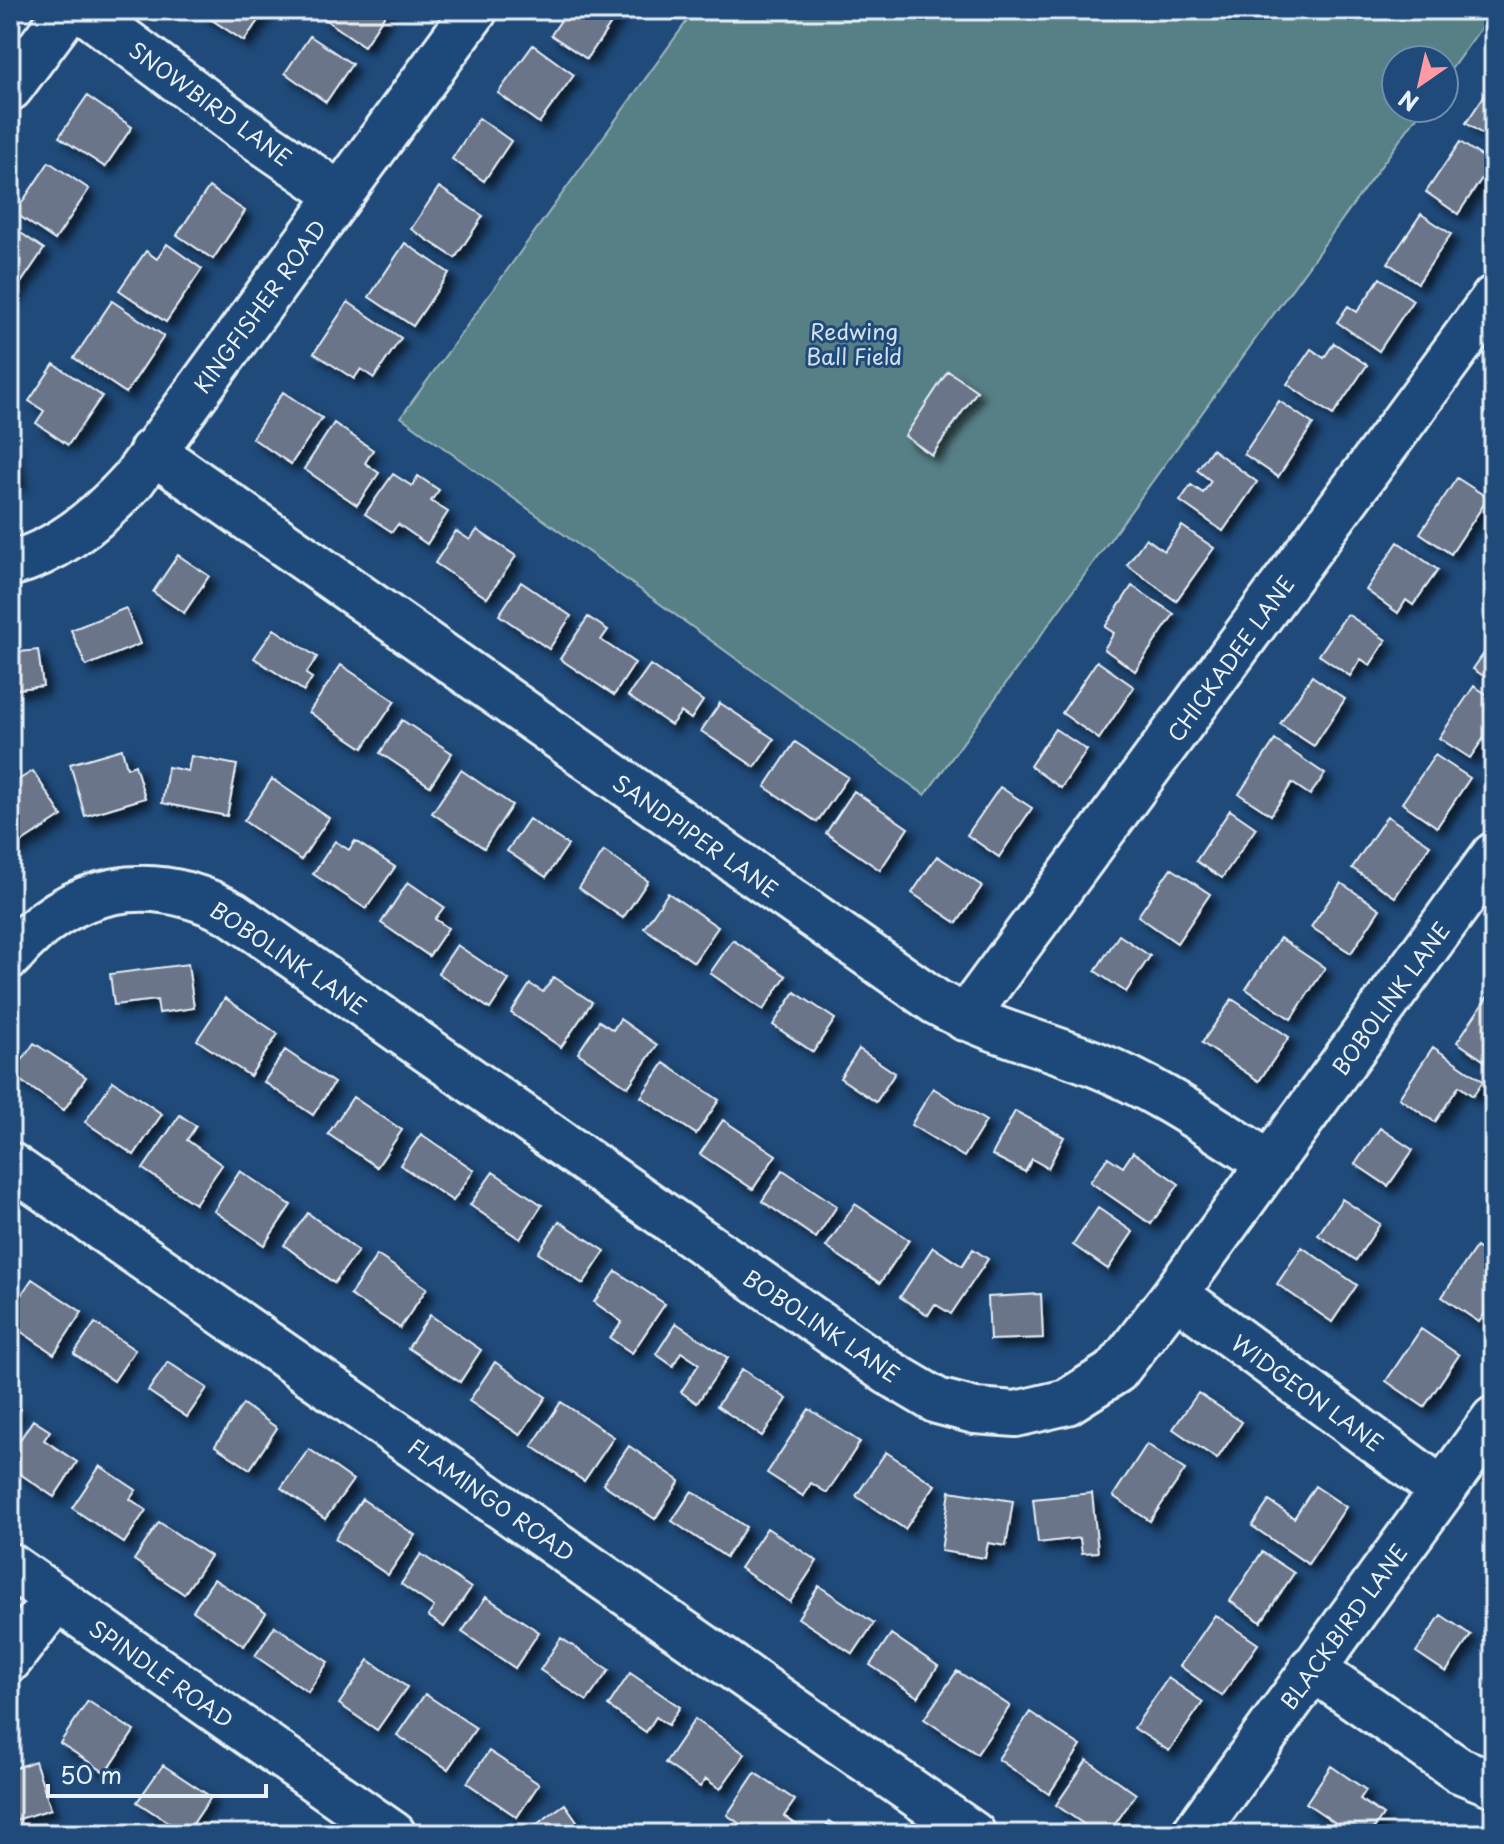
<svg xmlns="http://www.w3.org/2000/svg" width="1504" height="1844" viewBox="0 0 1504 1844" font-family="'Playpen Sans',sans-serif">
  <defs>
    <filter id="shadow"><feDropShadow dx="7" dy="7" stdDeviation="4" flood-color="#0009"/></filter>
  </defs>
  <rect width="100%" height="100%" fill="#1f4a7a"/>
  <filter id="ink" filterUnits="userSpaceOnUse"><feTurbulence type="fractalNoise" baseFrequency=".0125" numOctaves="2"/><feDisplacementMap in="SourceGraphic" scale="16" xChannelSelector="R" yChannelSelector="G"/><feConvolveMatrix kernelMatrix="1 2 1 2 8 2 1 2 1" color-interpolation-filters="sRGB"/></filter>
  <g filter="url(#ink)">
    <path fill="#577f86" stroke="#a0b8bf" stroke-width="2" d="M695,10h799l-50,69v-19h-48v48h27l-498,687 -524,-378z"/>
    <path fill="#6a748a" stroke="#e8f1f8" stroke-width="2" filter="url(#shadow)" d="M197,10h68l-21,31z
      M324,10h64l-24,36 -44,-30z
      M568,10h52l-33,49 -36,-24z
      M310,36l42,28 -26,38 -41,-29z
      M533,45l41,30 -35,48 -41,-30z
      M1494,81v61l-28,-19z
      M87,96l45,31 -27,40 -46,-30z
      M479,118l32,23 -27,40 -32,-22z
      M1460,142l32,21 -34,51 -32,-22z
      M49,162l40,27 -34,51 -40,-27z
      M209,187l36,24 -32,48 -36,-24z
      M439,187l44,29 -28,42 -44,-29z
      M1421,214l30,20 -33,49 -30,-20z
      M15,229l29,20 -34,50v-63z
      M405,243l44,30 -36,53 -44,-29z
      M167,244l35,25 -36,53 -47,-32 27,-39 11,8z
      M1380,278l33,22 -34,51 -42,-29 11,-16 9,6z
      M112,301l52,35 -38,57 -52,-35z
      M348,302l53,36 -27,40 -13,-9 -7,10 -40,-26z
      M1334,343l33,22 -34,50 -46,-31 24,-35 13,9z
      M54,364l48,32 -34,49 -32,-22 8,-12 -15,-10z
      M948,371l29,20 -45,64 -27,-19z
      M283,392l39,26 -31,46 -39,-26z
      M1279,401l34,23 -35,53 -34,-23z
      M334,423l39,27 -8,13 14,10 -22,32 -53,-36z
      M10,438l9,44 -9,2z
      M1212,449l45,33 -34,49 -43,-30 11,-16 12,8 8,-12 -14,-11z
      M393,474l19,12 6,-10 21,14 -8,11 17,11 -21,32 -29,-20 -6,8 -27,-18z
      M1457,478l31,20 -37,56 -31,-21z
      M1182,526l32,22 -38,53 -49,-36 19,-27 18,13z
      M477,530l39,26 -29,42 -52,-35 21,-32 14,9z
      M1398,542l40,28 -25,35 -7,-5 -8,13 -32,-23z
      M178,555l31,21 -25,37 -31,-21z
      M521,582l50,34 -22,33 -50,-34z
      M1132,586l42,28 -39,57 -31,-22 10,-16 -9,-6z
      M126,608l14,36 -54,22 -15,-36z
      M1347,614l39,26 -16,25 -9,-6 -11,17 -31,-21z
      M588,617l20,13 -7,10 34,23 -21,32 -54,-36z
      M274,629l43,28 -11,17 6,4 -8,13 -50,-33z
      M1494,639v44l-21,-14z
      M38,650l5,36 -33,4v-37z
      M1097,661l37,26 -35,52 -37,-26z
      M341,665l54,36 -32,47 -54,-36z
      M650,665l53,36 -12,18 -10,-7 -10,13 -43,-29z
      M1312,676l33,23 -31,47 -34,-22z
      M1474,686l20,13v24l-24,35 -31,-20z
      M720,703l54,36 -19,28 -54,-36z
      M402,720l50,33 -22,33 -50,-33z
      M1055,729l32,21 -26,38 -31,-22z
      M1275,740l50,34 -15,21 -18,-12 -21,32 -32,-21z
      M795,742l53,35 -31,45 -52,-35z
      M122,749l5,19 8,-3 10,33 -60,18 -15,-52z
      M1435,755l35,23 -33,49 -35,-24z
      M191,756l46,9 -10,51 -65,-13 6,-36 20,4z
      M461,770l51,35 -28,43 -52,-35z
      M33,771l29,45 -52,34v-65z
      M272,779l57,39 -28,42 -57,-39z
      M1000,787l32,21 -33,49 -32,-22z
      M854,791l54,37 -28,42 -54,-37z
      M1230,810l26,18 -34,50 -26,-17z
      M1387,816l43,29 -35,52 -43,-29z
      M529,819l39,26 -22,32 -39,-26z
      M335,841l14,9 6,-9 40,26 -29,42 -53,-35z
      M604,851l44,30 -25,37 -44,-30z
      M937,856l45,30 -25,37 -45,-30z
      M1171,868l39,26 -33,49 -39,-27z
      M408,882l36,25 -9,12 13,9 -19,28 -48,-33z
      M1341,883l39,26 -29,44 -40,-26z
      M668,893l50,34 -24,35 -50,-34z
      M1119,935l31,21 -24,36 -31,-21z
      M1280,938l45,30 -34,51 -45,-30z
      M733,940l53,36 -23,34 -53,-37z
      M457,945l52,35 -19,29 -52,-36z
      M188,964l6,44 -35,5 -2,-13 -43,5 -4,-31z
      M554,977l38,25 -31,45 -50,-34 19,-29 13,8z
      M795,992l40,27 -22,33 -40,-27z
      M1490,993l4,3v61l-5,7 -32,-22z
      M225,998l53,36 -28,42 -53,-36z
      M1232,999l57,38 -30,44 -57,-38z
      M620,1019l37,26 -29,42 -50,-34 21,-32 14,9z
      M34,1043l52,34 -22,33 -52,-35z
      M1433,1047l50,34 -10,15 -14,-10 -24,36 -36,-24z
      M859,1049l36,24 -19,29 -36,-24z
      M285,1050l49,33 -21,32 -49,-33z
      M664,1063l55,37 -23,34 -55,-37z
      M113,1081l49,33 -28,41 -49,-33z
      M933,1088l53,33 -22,36 -53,-32z
      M353,1097l49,33 -25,37 -49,-33z
      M1015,1111l49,26 -16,31 -16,-9 -7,13 -33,-17z
      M180,1115l16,11 -9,14 35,25 -27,39 -52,-35z
      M723,1120l53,35 -23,34 -53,-35z
      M1380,1128l33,22 -25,36 -33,-22z
      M421,1134l53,36 -21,31 -53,-36z
      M1133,1152l46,32 -28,40 -61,-42 18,-25 15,10z
      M783,1170l54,36 -21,32 -54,-37z
      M240,1171l51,34 -27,40 -50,-34z
      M493,1172l49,33 -22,34 -50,-34z
      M1342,1199l38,25 -24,36 -38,-25z
      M855,1204l54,36 -29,43 -54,-36z
      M1098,1208l35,24 -25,37 -35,-24z
      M308,1213l50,38 -24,32 -50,-38z
      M559,1221l46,30 -22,33 -45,-31z
      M933,1247l29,19 11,-17 15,10 -37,55 -16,-10 -7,11 -28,-18z
      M1302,1247l55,38 -25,37 -55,-38z
      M1476,1247l18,12v41l-15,22 -37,-25z
      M377,1255l50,33 -27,40 -50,-33z
      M616,1271l49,33 -33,49 -22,-15 12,-16 -28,-20z
      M32,1279l50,33 -28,42 -44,-30v-12z
      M1041,1294l2,44 -53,2 -2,-43z
      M430,1315l51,35 -21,32 -52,-34z
      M95,1323l40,27 -21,31 -40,-27z
      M676,1323l52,35 -31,45 -16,-11 18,-28 -18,-12 -8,14 -17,-12z
      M1421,1329l38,26 -35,52 -38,-26z
      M168,1362l39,26 -20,29 -39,-26z
      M495,1362l51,35 -26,38 -51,-34z
      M742,1369l45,30 -25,37 -45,-30z
      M1198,1393l44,29 -25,37 -44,-30z
      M561,1402l53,35 -30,44 -52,-35z
      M10,1403l9,6 -9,14z
      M243,1404l34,24 -27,41 -35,-23z
      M809,1409l51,33 -33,51 -16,-10 -8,13 -36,-23z
      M33,1420l17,11 -6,9 33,22 -23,35 -44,-30v-12z
      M1147,1444l38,26 -35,51 -37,-25z
      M629,1446l51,35 -25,38 -52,-35z
      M309,1449l44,31 -28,39 -44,-31z
      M886,1452l49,33 -30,44 -49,-33z
      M100,1466l36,24 -6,9 16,11 -22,33 -52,-35z
      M1315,1486l31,21 -38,57 -56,-38 17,-25 25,17z
      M692,1491l54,36 -20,30 -54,-36z
      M950,1491l63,10 -7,45 -18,-3 -3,15 -44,-7z
      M1092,1493l6,59 -16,1 -2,-15 -42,5 -5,-44z
      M362,1499l53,36 -27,40 -53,-36z
      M159,1522l51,34 -26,38 -50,-34z
      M767,1528l50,33 -27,41 -50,-34z
      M1262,1552l32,21 -33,49 -31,-21z
      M421,1554l50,34 -27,39 -16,-11 6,-9 -33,-23z
      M214,1579l52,34 -22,33 -51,-35z
      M819,1586l55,37 -21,31 -55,-36z
      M486,1597l53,35 -24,36 -53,-36z
      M1215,1615l43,29 -36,52 -42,-30z
      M1441,1615l30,20 -25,37 -30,-20z
      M275,1626l53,36 -20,30 -53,-36z
      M891,1634l47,32 -20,31 -48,-32z
      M561,1638l48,32 -22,31 -47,-31z
      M369,1660l38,27 -30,43 -38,-26z
      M957,1671l53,35 -33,48 -53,-35z
      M630,1673l50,34 -12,18 -12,-8 -10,15 -38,-26z
      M1168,1678l35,24 -34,49 -35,-23z
      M425,1694l51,34 -28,41 -51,-34z
      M88,1701l46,30 -28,42 -46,-30z
      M1030,1712l51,34 -32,48 -51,-35z
      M695,1719l50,35 -25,35 -14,-10 -6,8 -35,-24z
      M489,1751l50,33 -22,33 -50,-34z
      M1087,1760l49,34 -28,40h-10l-42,-29z
      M35,1761l16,48 -41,13v-52z
      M163,1765l48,32 -25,37 -49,-32z
      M1331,1766l35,24 -6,9 23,16 -13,19h-18l-46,-31z
      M755,1773l40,27 -11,16 13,9 -6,9h-36l-28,-19z
      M565,1804l21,30h-58l-2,-2z
      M830,1821l19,13h-28z"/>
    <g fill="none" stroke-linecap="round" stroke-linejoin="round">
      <defs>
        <path id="minor" d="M83,10l158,117 99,68
          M10,88l58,-78
          M152,451l784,551c50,28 106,41 159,62 63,25 118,64 175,100
          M10,564c50,-13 90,-47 123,-84l342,-470
          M10,956c60,-71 141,-87 223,-42l655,458 49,29 38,10 41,3 51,-12 49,-31 59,-77 319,-439
          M965,1018l529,-720
          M10,1165l963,669
          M1175,1294l267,196
          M10,1566l383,268
          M10,1659l46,-60
          M1312,1668l147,102 35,14
          M1194,1834l300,-415"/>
      </defs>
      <use href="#minor" stroke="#e8f1f8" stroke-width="50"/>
      <use href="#minor" stroke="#1f4a7a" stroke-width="44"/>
    </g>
  </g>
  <g text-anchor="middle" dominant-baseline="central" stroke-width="6" stroke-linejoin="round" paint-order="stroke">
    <g font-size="22" fill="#e8f1f8" stroke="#1f4a7a">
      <text transform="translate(211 103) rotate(36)">SNOWBIRD LANE</text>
      <text transform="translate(259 306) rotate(-54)">KINGFISHER ROAD</text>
      <text transform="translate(1230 658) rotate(-54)">CHICKADEE LANE</text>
      <text transform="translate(696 835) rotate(35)">SANDPIPER LANE</text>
      <text transform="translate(289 957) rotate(34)">BOBOLINK LANE</text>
      <text transform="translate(1390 998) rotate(-54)">BOBOLINK LANE</text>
      <text transform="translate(822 1325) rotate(34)">BOBOLINK LANE</text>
      <text transform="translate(1308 1392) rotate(36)">WIDGEON LANE</text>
      <text transform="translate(492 1499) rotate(35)">FLAMINGO ROAD</text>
      <text transform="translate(1343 1626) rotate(-54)">BLACKBIRD LANE</text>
      <text transform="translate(162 1673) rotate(35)">SPINDLE ROAD</text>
    </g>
    <g font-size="22" fill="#d2e0e7" stroke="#1f4a7a">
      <text x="854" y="330">Redwing<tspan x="854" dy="25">Ball Field</tspan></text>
    </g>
  </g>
  <rect width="1504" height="1844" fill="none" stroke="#1f4a7a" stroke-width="40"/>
  <rect x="20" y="20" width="1464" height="1804" fill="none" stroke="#e8f1f8" stroke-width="3" filter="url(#ink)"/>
  <g transform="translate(1420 84) rotate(214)"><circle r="38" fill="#1f4a7a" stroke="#6f8dac" stroke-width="2"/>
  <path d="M0-6L14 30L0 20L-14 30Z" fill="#ff9aa2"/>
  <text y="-12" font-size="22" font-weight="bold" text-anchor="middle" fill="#e8f1f8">N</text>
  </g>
  <path d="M48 1784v12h218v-12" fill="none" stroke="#e8f1f8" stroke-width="4"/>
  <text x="60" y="1784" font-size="24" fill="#e8f1f8" stroke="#1f4a7a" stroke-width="6" paint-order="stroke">50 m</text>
</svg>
